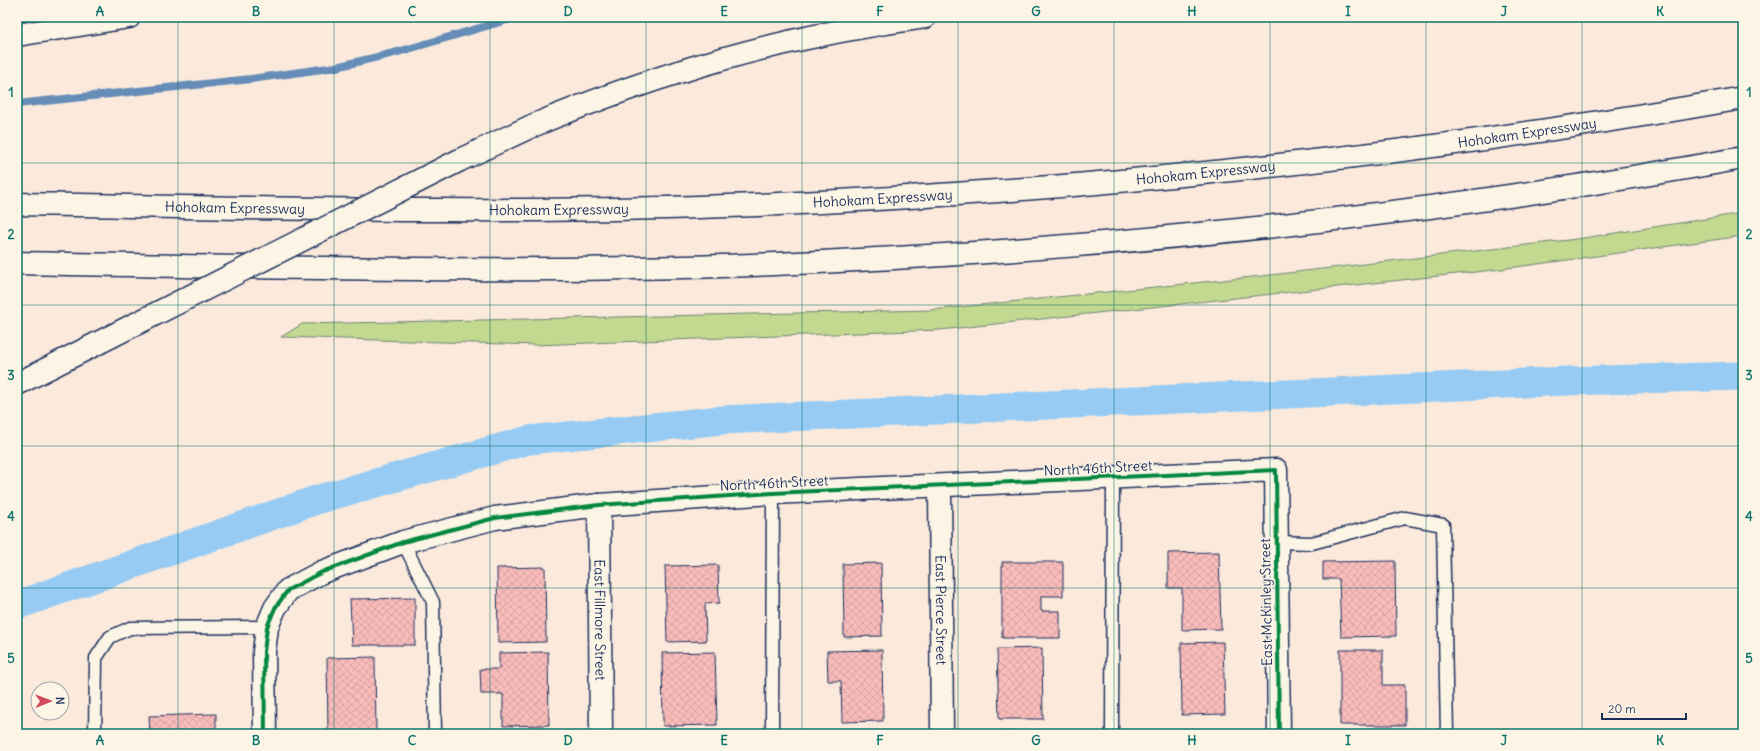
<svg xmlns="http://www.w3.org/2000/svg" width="1760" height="751" viewBox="0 0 1760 751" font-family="Delius,sans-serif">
  <defs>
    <pattern id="building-cross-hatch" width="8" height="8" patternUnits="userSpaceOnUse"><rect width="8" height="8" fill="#f9bcba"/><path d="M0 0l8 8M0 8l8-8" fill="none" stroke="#d5a2a2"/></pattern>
  </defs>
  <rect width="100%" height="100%" fill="#fbeadc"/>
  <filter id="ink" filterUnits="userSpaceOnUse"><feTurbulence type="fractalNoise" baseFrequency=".025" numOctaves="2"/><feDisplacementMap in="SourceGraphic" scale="8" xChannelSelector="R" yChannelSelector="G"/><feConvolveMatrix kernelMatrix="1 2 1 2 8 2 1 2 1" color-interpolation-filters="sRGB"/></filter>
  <g filter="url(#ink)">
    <path fill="#c2d98f" stroke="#6e8476" d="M1743,213v23l-249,34 -554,60 -404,15 -255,-8 21,-13 629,-14 331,-34 315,-37z"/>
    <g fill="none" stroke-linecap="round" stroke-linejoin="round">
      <path stroke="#658db8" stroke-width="8" d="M17,104l234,-25 85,-12 62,-15 119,-35"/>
      <path stroke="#97cbf4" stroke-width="29" d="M17,605l302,-106 210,-59 193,-20 845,-39 176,-5"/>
    </g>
    <path fill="url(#building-cross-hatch)" stroke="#1b2f5e" d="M1219,552l2,77 -39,1v-42h-14v-35z
      M1395,561l1,75 -55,1 -2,-58h-16v-17z
      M1002,562h61v34h-22v15h19v27h-58z
      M881,563l1,73 -38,1 -1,-73z
      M718,565l1,38 -14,1 1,37 -39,1 -2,-76z
      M545,567l1,75 -48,1 -1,-75z
      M415,598v47h-63l-2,-46z
      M1223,642l2,72 -43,1 -1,-72z
      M1042,648l1,71h-44l-2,-70z
      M882,650l1,71 -41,1 -1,-41h-13l-1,-30z
      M1340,650h43v35h22v40h-65z
      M548,652l1,73 -46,1v-32h-22l-1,-25h19v-16z
      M715,652l2,73 -54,1 -1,-73z
      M375,657l1,75 -48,1 -1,-75z
      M216,714v20h-66l-1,-18z
      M1223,730v4h-64v-3z
      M1058,731v3h-61v-2z"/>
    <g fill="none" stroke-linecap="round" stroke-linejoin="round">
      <defs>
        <path id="service" d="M403,542l30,60 2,132
          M1277,542l35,1 93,-25 38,7 4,209
          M95,734l1,-76 14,-21 20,-9 137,-1
          M772,734l1,-241
          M1112,734l1,-256"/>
        <g id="minor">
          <path id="s1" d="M940,487l2,247"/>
          <path id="s2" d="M599,505l2,229"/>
          <path d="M265,734l-1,-82 3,-25 8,-19 13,-18 34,-18 81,-30 92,-24 104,-13 174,-12 503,-23 3,264"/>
        </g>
        <g id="motorway">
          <path d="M17,35l112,-18"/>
          <path d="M532,126c129,-54 253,-90 393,-109"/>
          <path id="s3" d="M17,204c247,4 493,11 740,1 331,-14 660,-49 986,-107"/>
          <path d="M17,263c235,4 470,10 705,3 342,-12 684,-47 1021,-108"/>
          <path d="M17,384l81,-41"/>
        </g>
      </defs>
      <use href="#service" stroke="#1b2f5e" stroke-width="15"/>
      <use href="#minor" stroke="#1b2f5e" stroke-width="25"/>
      <use href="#motorway" stroke="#1b2f5e" stroke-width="25"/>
      <use href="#service" stroke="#fcf5e5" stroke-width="12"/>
      <use href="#minor" stroke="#fcf5e5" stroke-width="22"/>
      <use href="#motorway" stroke="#fcf5e5" stroke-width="22"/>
      <defs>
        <path id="motorway-bridge" d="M98,343l362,-183 72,-34"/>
      </defs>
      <use href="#motorway-bridge" stroke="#1b2f5e" stroke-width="25" stroke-linecap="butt"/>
      <use href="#motorway-bridge" stroke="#fcf5e5" stroke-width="22"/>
      <defs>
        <path id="cycleway" d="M265,734l-1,-82 3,-25 8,-19 13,-18 34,-18 81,-30 92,-24 104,-13 174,-12 503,-23 3,264"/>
      </defs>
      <use href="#cycleway" stroke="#fcf5e5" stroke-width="6"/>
      <use href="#cycleway" stroke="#00873e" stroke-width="4"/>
    </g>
  </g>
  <path fill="none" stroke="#0f766e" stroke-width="1" stroke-opacity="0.55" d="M178,17v717M334,17v717M490,17v717M646,17v717M802,17v717M958,17v717M1114,17v717M1270,17v717M1426,17v717M1582,17v717M17,163h1726M17,305h1726M17,446h1726M17,588h1726"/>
  <g text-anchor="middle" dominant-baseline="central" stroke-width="3" stroke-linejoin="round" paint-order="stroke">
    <g font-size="14" fill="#1b2f5e" stroke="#fcf5e5">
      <text stroke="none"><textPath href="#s3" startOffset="1514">Hohokam Expressway</textPath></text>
      <text stroke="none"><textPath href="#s3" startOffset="1190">Hohokam Expressway</textPath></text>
      <text stroke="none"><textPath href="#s3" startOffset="866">Hohokam Expressway</textPath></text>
      <text stroke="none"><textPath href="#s3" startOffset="218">Hohokam Expressway</textPath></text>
      <text stroke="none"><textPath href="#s3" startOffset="542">Hohokam Expressway</textPath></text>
      <text transform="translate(1098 468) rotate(-3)">North 46th Street</text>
      <text transform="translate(774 483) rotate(-3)">North 46th Street</text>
      <text transform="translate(1266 602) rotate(-91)">East McKinley Street</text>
      <text stroke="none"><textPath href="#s1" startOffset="123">East Pierce Street</textPath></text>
      <text stroke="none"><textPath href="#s2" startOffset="115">East Fillmore Street</textPath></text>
    </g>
  </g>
  <rect width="1760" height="751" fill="none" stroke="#fcf5e5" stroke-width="44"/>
  <g transform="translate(50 701) rotate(89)"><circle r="19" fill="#fcf5e5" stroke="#a2a6af"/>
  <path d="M0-3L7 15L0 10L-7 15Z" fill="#d1495b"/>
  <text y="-6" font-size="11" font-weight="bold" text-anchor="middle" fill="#1b2f5e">N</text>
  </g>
  <path d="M1602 713v6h84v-6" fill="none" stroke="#1b2f5e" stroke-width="2"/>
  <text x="1608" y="713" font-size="12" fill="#1b2f5e" stroke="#fcf5e5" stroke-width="3" paint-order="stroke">20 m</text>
  <rect x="22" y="22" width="1716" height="707" fill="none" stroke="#0f766e" stroke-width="1.5"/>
  <g font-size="13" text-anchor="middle" font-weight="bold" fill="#0f766e">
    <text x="100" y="16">A</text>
    <text x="256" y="16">B</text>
    <text x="412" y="16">C</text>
    <text x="568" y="16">D</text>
    <text x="724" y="16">E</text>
    <text x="880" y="16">F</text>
    <text x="1036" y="16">G</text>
    <text x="1192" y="16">H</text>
    <text x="1348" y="16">I</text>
    <text x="1504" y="16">J</text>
    <text x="1660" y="16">K</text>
    <text x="11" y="97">1</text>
    <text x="1749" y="97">1</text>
    <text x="11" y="239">2</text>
    <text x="1749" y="239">2</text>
    <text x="11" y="380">3</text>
    <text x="1749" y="380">3</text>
    <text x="11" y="521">4</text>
    <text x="1749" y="521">4</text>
    <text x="11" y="663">5</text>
    <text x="1749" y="663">5</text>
    <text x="100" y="745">A</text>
    <text x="256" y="745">B</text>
    <text x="412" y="745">C</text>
    <text x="568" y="745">D</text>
    <text x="724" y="745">E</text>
    <text x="880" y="745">F</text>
    <text x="1036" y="745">G</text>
    <text x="1192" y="745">H</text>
    <text x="1348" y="745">I</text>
    <text x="1504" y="745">J</text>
    <text x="1660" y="745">K</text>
  </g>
</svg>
